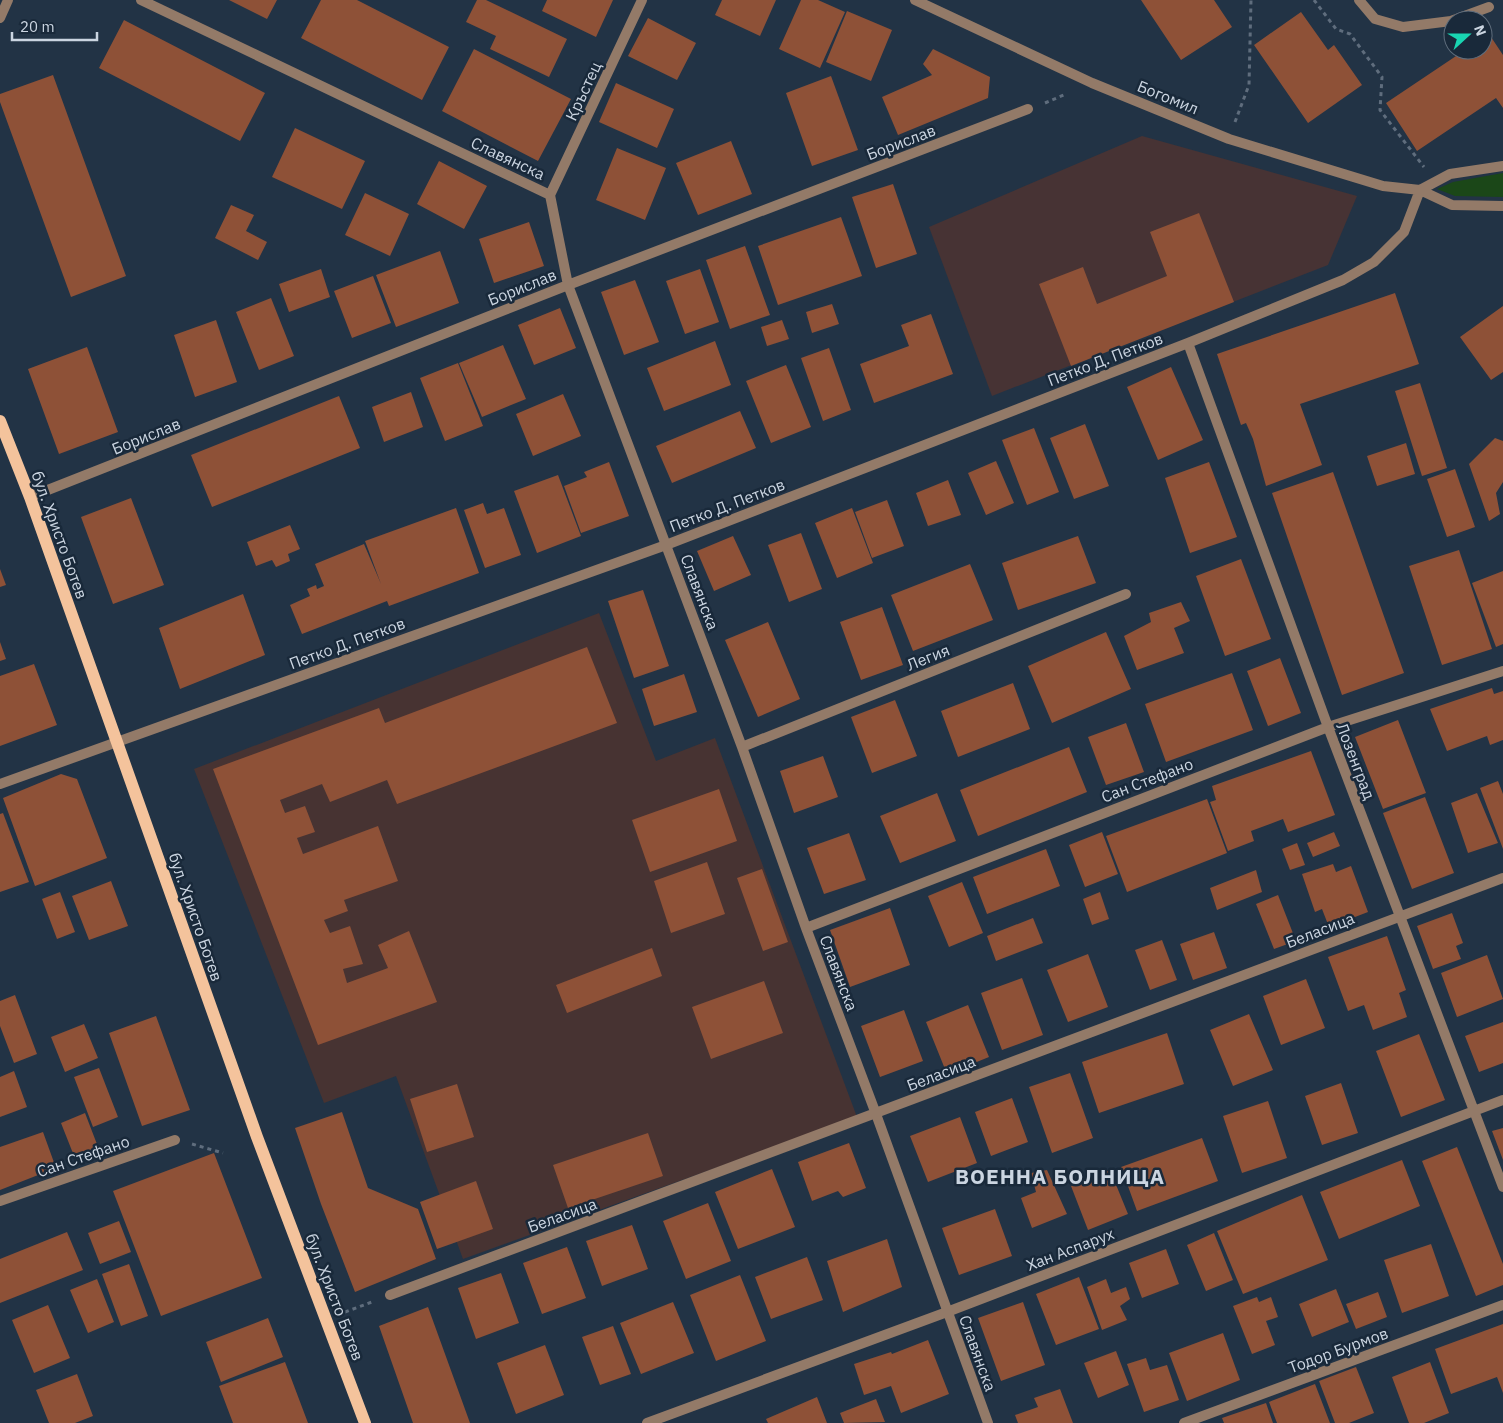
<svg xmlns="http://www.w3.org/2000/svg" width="1503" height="1423" viewBox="0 0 1503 1423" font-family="'IBM Plex Sans',sans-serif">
  <rect width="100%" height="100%" fill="#223345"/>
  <path fill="#473334" d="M1142,136l215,60 -29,69 -336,131 -63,-169z"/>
  <path fill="#473332" d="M599,613l57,148 59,-23 142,379 -394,142 -67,-183 -72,27 -130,-334z"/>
  <path fill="#1b4718" d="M1503,173v24l-48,-1 -18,-7 16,-7z"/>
  <path fill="#8e5137" d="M229,0h48l-10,19z
    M321,0h36l92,47 -27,53 -121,-62z
    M477,0h9l81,39 -18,38 -59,-28 6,-13 -30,-14z
    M547,0h66l-17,37 -54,-26z
    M722,0h54l-16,36 -45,-21z
    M801,0h17l27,12 -25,56 -41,-19z
    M1141,0h73l18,27 -51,33z
    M847,11l45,19 -21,51 -45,-19z
    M1301,12l27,38 6,-5 28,40 -54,38 -54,-78z
    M648,18l48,25 -19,37 -49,-24z
    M124,20l141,73 -25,48 -141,-73z
    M1489,34l14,21v53l-7,-10 -79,53 -31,-48 79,-53h18v-12z
    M474,49l97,50 -33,62 -96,-50z
    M933,49l57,28 -2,21 -90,37 -16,-38 50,-22 -9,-11z
    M53,75l73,201 -55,21 -71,-195v-8z
    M831,76l27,74 -46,16 -26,-73z
    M616,83l58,26 -17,39 -58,-26z
    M295,128l70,33 -23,48 -70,-32z
    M731,141l21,53 -54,21 -22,-52z
    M617,148l49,20 -21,52 -49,-20z
    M439,161l48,25 -23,43 -47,-25z
    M893,184l24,70 -41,14 -24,-71z
    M365,193l44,21 -19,42 -45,-21z
    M231,205l23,10 -8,16 21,11 -9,18 -43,-22z
    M1199,213l35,89 -163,64 -32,-82 44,-17 14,37 70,-28 -17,-44z
    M841,217l21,59 -84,29 -20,-59z
    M529,222l15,44 -50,17 -15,-44z
    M745,246l25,69 -40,14 -24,-69z
    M440,251l19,52 -63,24 -20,-52z
    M321,269l9,28 -41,15 -10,-28z
    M700,269l19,53 -34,12 -19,-53z
    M373,276l18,47 -39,15 -18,-47z
    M635,280l24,62 -35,13 -23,-63z
    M1395,293l24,71 -119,40 22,61 -56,21 -13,-47 -7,-16 -5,2 -24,-71z
    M271,298l23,58 -35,14 -23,-58z
    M832,304l7,20 -27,9 -6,-21z
    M1503,306v66l-12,8 -31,-43z
    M560,308l16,40 -42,17 -16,-40z
    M931,314l22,60 -79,29 -14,-39 49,-18 -8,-21z
    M216,320l21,62 -42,15 -21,-62z
    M782,320l7,19 -22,7 -6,-19z
    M715,341l16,44 -67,26 -17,-43z
    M503,345l23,54 -44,18 -23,-54z
    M87,347l31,85 -59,22 -31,-85z
    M829,348l22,62 -28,11 -22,-63z
    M458,363l25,63 -38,15 -25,-63z
    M786,365l25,62 -40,16 -25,-62z
    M1171,367l32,73 -45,20 -31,-73z
    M1420,383l27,85 -25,8 -27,-85z
    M411,392l12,35 -39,15 -12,-35z
    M563,394l18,42 -48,20 -17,-42z
    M339,396l21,52 -148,59 -21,-52z
    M740,411l16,37 -84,35 -16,-37z
    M1085,424l24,62 -35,13 -24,-61z
    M1034,428l25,64 -32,13 -25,-65z
    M1495,438l8,3v41l-7,11 4,21 -11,7 -20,-57z
    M1406,443l9,31 -38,12 -10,-30z
    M996,461l18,42 -28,12 -18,-42z
    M609,462l20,54 -48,17 -17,-47 23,-9 -3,-5z
    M1209,462l28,75 -47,16 -25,-75z
    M1455,469l20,58 -28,10 -20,-58z
    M1333,472l71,201 -62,22 -70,-202z
    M558,475l23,61 -44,17 -23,-62z
    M948,480l13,35 -33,11 -12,-33z
    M131,498l33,87 -51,19 -32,-87z
    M887,500l17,46 -32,12 -17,-46z
    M483,503l4,11 17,-6 17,47 -36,13 -21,-58z
    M456,508l23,65 -90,33 -2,-5 -85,33 -12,-29 20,-9 -3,-7 9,-4 1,4 7,-3 -9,-22 49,-20 17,40 -16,-43z
    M852,508l21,55 -36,15 -22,-55z
    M290,525l10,24 -12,5 2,7 -14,6 -4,-7 -16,6 -9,-24z
    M801,533l21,56 -33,13 -21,-57z
    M733,536l18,39 -37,16 -17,-40z
    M1078,536l18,47 -78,27 -16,-47z
    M1459,550l33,99 -50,16 -33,-99z
    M1241,559l30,80 -46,17 -29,-80z
    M970,564l23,56 -80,31 -22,-56z
    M0,569l6,16 -6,2z
    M1503,571v73l-7,3 -24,-64z
    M643,590l26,76 -35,12 -26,-77z
    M243,594l22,61 -85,34 -21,-61z
    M1181,602l9,19 -16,7 10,25 -47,17 -13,-34 27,-14 -2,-9z
    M882,607l21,58 -42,15 -21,-58z
    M768,622l32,77 -42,18 -33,-77z
    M1106,632l25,57 -79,34 -24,-57z
    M0,642l6,17 -6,2z
    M587,647l30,76 -220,81 -10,-24 -57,22 -8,-18 -42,16 5,13 20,-7 10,26 -18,6 6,16 75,-28 20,55 -54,19 4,11 -24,9 6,13 20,-7 13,38 -20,5 4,14 41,-15 -10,-23 31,-14 28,71 -119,43 -105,-276 166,-61 6,15z
    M1280,658l21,55 -33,13 -21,-55z
    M34,664l23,61 -57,21v-70z
    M1232,673l21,57 -87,32 -21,-58z
    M684,674l13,38 -43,14 -12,-37z
    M1013,683l17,46 -72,28 -17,-46z
    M1492,688l2,6 9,-3v49l-13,5 -3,-9 -40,15 -17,-42z
    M895,700l22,56 -45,17 -21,-56z
    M1398,720l28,73 -43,16 -28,-72z
    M1126,723l18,49 -38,13 -18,-48z
    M1069,747l18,45 -109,44 -18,-46z
    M1311,751l24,64 -47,17 -5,-13 -32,12 3,10 -26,10 -18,-49 6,-2 -4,-14z
    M823,756l15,41 -44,16 -14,-42z
    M61,774l16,5 30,79 -72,28 -32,-88z
    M1498,781l5,13v55l-23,-61z
    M719,789l18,52 -87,31 -18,-52z
    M937,793l19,48 -56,22 -20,-47z
    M1477,793l21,50 -30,10 -17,-50z
    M1425,797l29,76 -42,16 -29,-76z
    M1207,799l20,54 -100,39 -21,-56z
    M3,813l26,69 -29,10v-78z
    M1102,832l16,42 -33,13 -16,-42z
    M1334,832l6,14 -27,11 -6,-14z
    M849,833l17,47 -42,14 -17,-46z
    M1297,843l8,22 -15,5 -8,-21z
    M1046,849l14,37 -73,28 -14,-37z
    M707,862l18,52 -54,19 -17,-52z
    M1333,864l3,8 15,-6 17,46 -39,15 -7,-18 -7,3 -13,-38z
    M762,869l26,73 -25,9 -26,-73z
    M1256,870l6,22 -45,18 -7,-22z
    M111,881l17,45 -39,14 -17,-44z
    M962,882l21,51 -34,14 -21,-51z
    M60,892l15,40 -18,7 -15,-40z
    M1100,892l9,27 -17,6 -9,-26z
    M1278,895l18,46 -22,8 -18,-45z
    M890,908l20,57 -60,22 -20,-57z
    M1452,913l11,30 -7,3 5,13 -28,10 -16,-43z
    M1033,918l10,25 -47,18 -9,-25z
    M1214,932l13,36 -34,12 -13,-36z
    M1387,936l19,54 -7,3 8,24 -34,13 -9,-25 -16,6 -20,-54z
    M1162,940l15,40 -27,10 -15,-40z
    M652,948l10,28 -95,37 -11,-28z
    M1088,954l20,53 -40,15 -21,-52z
    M1487,955l16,44 -46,18 -16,-44z
    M1022,978l21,57 -41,15 -21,-57z
    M1306,979l19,49 -44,17 -18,-49z
    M764,981l19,52 -72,26 -19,-52z
    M15,995l22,59 -23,9 -14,-37v-25z
    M968,1005l21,52 -42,17 -21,-52z
    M904,1010l19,51 -43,16 -19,-51z
    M1249,1014l24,56 -40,16 -23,-56z
    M156,1016l34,94 -48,16 -33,-93z
    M1503,1022v41l-24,9 -14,-36z
    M84,1024l14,34 -33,14 -14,-35z
    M1167,1033l17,51 -85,29 -17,-51z
    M1419,1034l26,66 -44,17 -25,-66z
    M99,1068l19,49 -25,10 -19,-50z
    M14,1071l13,36 -27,10v-40z
    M1070,1073l23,65 -41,15 -23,-66z
    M1341,1083l17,50 -36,12 -17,-49z
    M457,1084l17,53 -47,15 -17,-53z
    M1012,1098l16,44 -37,14 -16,-44z
    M1268,1101l19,57 -45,15 -19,-57z
    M342,1112l26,76 50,21 18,50 -81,33 -34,-88 -26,-76z
    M85,1113l15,39 -24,9 -15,-38z
    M960,1117l17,46 -49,19 -18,-46z
    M1503,1128v32l-11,-29z
    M43,1132l13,36 -56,22v-43z
    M648,1133l15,43 -95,32 -15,-43z
    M1202,1138l16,43 -81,30 -16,-44z
    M849,1143l17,45 -23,9 -5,-6 -26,10 -14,-39z
    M1457,1147l46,117v21l-27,11 -54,-135z
    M214,1153l48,125 -101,38 -48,-125z
    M1402,1160l18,46 -81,33 -19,-47z
    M772,1169l23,58 -57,22 -23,-57z
    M1047,1170l20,44 -35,14 -11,-30 15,-6 -5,-19z
    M1110,1170l18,44 -40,16 -17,-44z
    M476,1181l17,48 -56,20 -17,-47z
    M1302,1195l26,65 -85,34 -26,-63z
    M708,1203l23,58 -45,18 -23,-58z
    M995,1209l17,47 -53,19 -17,-47z
    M119,1221l12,31 -31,12 -12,-31z
    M632,1225l16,44 -46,17 -16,-45z
    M67,1232l16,38 -83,33v-44z
    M1214,1233l19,47 -27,11 -19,-46z
    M887,1239l15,48 -59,25 -16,-51z
    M1431,1244l18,52 -47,17 -18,-53z
    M567,1247l19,51 -44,16 -19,-51z
    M1166,1249l13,35 -37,14 -13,-35z
    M807,1257l16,43 -52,19 -16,-42z
    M129,1264l19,52 -27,10 -19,-52z
    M501,1273l18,50 -43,16 -18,-51z
    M740,1275l26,66 -50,20 -26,-66z
    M1079,1277l20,52 -43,16 -20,-51z
    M97,1279l17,43 -26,11 -18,-43z
    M1106,1279l5,14 15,-6 4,12 -10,7 7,14 -25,10 -15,-43z
    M1336,1289l13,33 -37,15 -13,-33z
    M1378,1292l9,25 -31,12 -10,-25z
    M1257,1297l2,5 12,-5 7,20 -12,4 9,24 -23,9 -19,-48z
    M673,1302l21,51 -53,21 -21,-51z
    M1023,1302l22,63 -44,16 -23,-63z
    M48,1305l22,53 -36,15 -22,-53z
    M428,1307l42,116h-57l-34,-97z
    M268,1318l15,39 -62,25 -15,-40z
    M1503,1324v69l-6,-16 -46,17 -16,-45z
    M613,1326l18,48 -31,11 -18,-48z
    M1223,1333l17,47 -53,21 -18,-48z
    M928,1340l21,54 -48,19 -10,-27 -27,9 -10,-31 37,-12 1,2z
    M545,1345l19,50 -48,19 -19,-51z
    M1116,1351l13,34 -31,13 -14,-35z
    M1146,1358l4,12 17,-5 12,35 -35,12 -17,-48z
    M285,1362l23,61h-75l-14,-37z
    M1430,1362l19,51 -25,10h-15l-17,-46z
    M1356,1367l18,46 -25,10h-14l-16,-42z
    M77,1374l16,42 -18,7h-26l-13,-33z
    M1315,1384l15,39h-53l-8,-21z
    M1060,1389l13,34h-55l-3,-8 23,-8 -4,-9z
    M817,1397l10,26h-59l-2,-4z
    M876,1399l9,23 -41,1 -4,-10z
    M1266,1403l7,20h-49l-2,-5z"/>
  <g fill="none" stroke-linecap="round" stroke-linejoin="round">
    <path stroke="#5f6d7d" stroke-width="3" stroke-dasharray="4 4" stroke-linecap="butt" d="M1314,0l22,29 14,5 32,43 -2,33 44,57
      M1045,103l21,-9
      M1235,122l14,-37 2,-85
      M192,1144l31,9
      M345,1312l27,-10"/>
    <path stroke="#937a68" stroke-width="10" d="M1359,0l16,19 28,8 48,-6 38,-14"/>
    <path stroke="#937a68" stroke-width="10" d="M141,0l409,195
      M915,0l177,83 137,56 154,47 37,4 32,15 51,1
      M0,18l8,-18
      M1420,190l30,-16 53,-8
      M550,195l18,90 174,462 64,181 70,186 112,309
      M550,195l92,-195
      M1188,343l140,384 175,460
      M30,497l538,-212 460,-176
      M742,747l384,-153
      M0,784l666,-239 522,-202 155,-63 31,-18 30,-30 16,-42
      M806,928l522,-201 175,-56
      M0,1201l175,-61
      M390,1295l1113,-417
      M647,1423l300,-111 556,-212
      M1184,1423l319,-118"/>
    <path stroke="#f4c39c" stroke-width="12" d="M0,421l30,76 227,640 108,286"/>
  </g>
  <g text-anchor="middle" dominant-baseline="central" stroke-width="5" stroke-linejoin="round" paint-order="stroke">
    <g font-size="16" fill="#cbd5e1" stroke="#19293a">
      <text transform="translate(583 91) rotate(-65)">Кръстец</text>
      <text transform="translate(1168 97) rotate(22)">Богомил</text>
      <text transform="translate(901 142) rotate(-21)">Борислав</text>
      <text transform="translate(508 158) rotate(25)">Славянска</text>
      <text transform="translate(522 287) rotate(-22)">Борислав</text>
      <text transform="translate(1105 359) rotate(-21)">Петко Д. Петков</text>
      <text transform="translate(146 436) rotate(-22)">Борислав</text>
      <text transform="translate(727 505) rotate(-21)">Петко Д. Петков</text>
      <text transform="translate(60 535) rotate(70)">бул. Христо Ботев</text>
      <text transform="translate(700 592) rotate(69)">Славянска</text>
      <text transform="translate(347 643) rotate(-20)">Петко Д. Петков</text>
      <text transform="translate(928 657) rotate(-22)">Легия</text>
      <text transform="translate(1356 761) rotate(69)">Лозенград</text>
      <text transform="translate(1147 780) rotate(-21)">Сан Стефано</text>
      <text transform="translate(196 917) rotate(71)">бул. Христо Ботев</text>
      <text transform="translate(1320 930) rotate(-21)">Беласица</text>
      <text transform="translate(839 973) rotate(69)">Славянска</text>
      <text transform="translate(941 1073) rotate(-21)">Беласица</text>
      <text transform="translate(83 1156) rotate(-19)">Сан Стефано</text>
      <text transform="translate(562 1215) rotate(-20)">Беласица</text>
      <text transform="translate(1070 1249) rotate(-21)">Хан Аспарух</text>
      <text transform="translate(335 1297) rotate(69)">бул. Христо Ботев</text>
      <text transform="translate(1338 1350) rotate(-20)">Тодор Бурмов</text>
      <text transform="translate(978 1353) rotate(70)">Славянска</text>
    </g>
    <g font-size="21" font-weight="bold" letter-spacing="1" fill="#cbd5e1" stroke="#19293a">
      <text x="1060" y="1176">ВОЕННА БОЛНИЦА</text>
    </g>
  </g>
  <g transform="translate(1468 35) rotate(69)"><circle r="24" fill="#19293a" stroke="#606e7d"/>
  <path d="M0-4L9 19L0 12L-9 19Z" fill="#19d5b2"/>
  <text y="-8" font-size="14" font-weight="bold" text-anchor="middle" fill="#cbd5e1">N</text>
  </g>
  <path d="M12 32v8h85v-8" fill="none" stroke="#cbd5e1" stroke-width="2.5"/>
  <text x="20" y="32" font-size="15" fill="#cbd5e1" stroke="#19293a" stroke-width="4" paint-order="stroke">20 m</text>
</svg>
